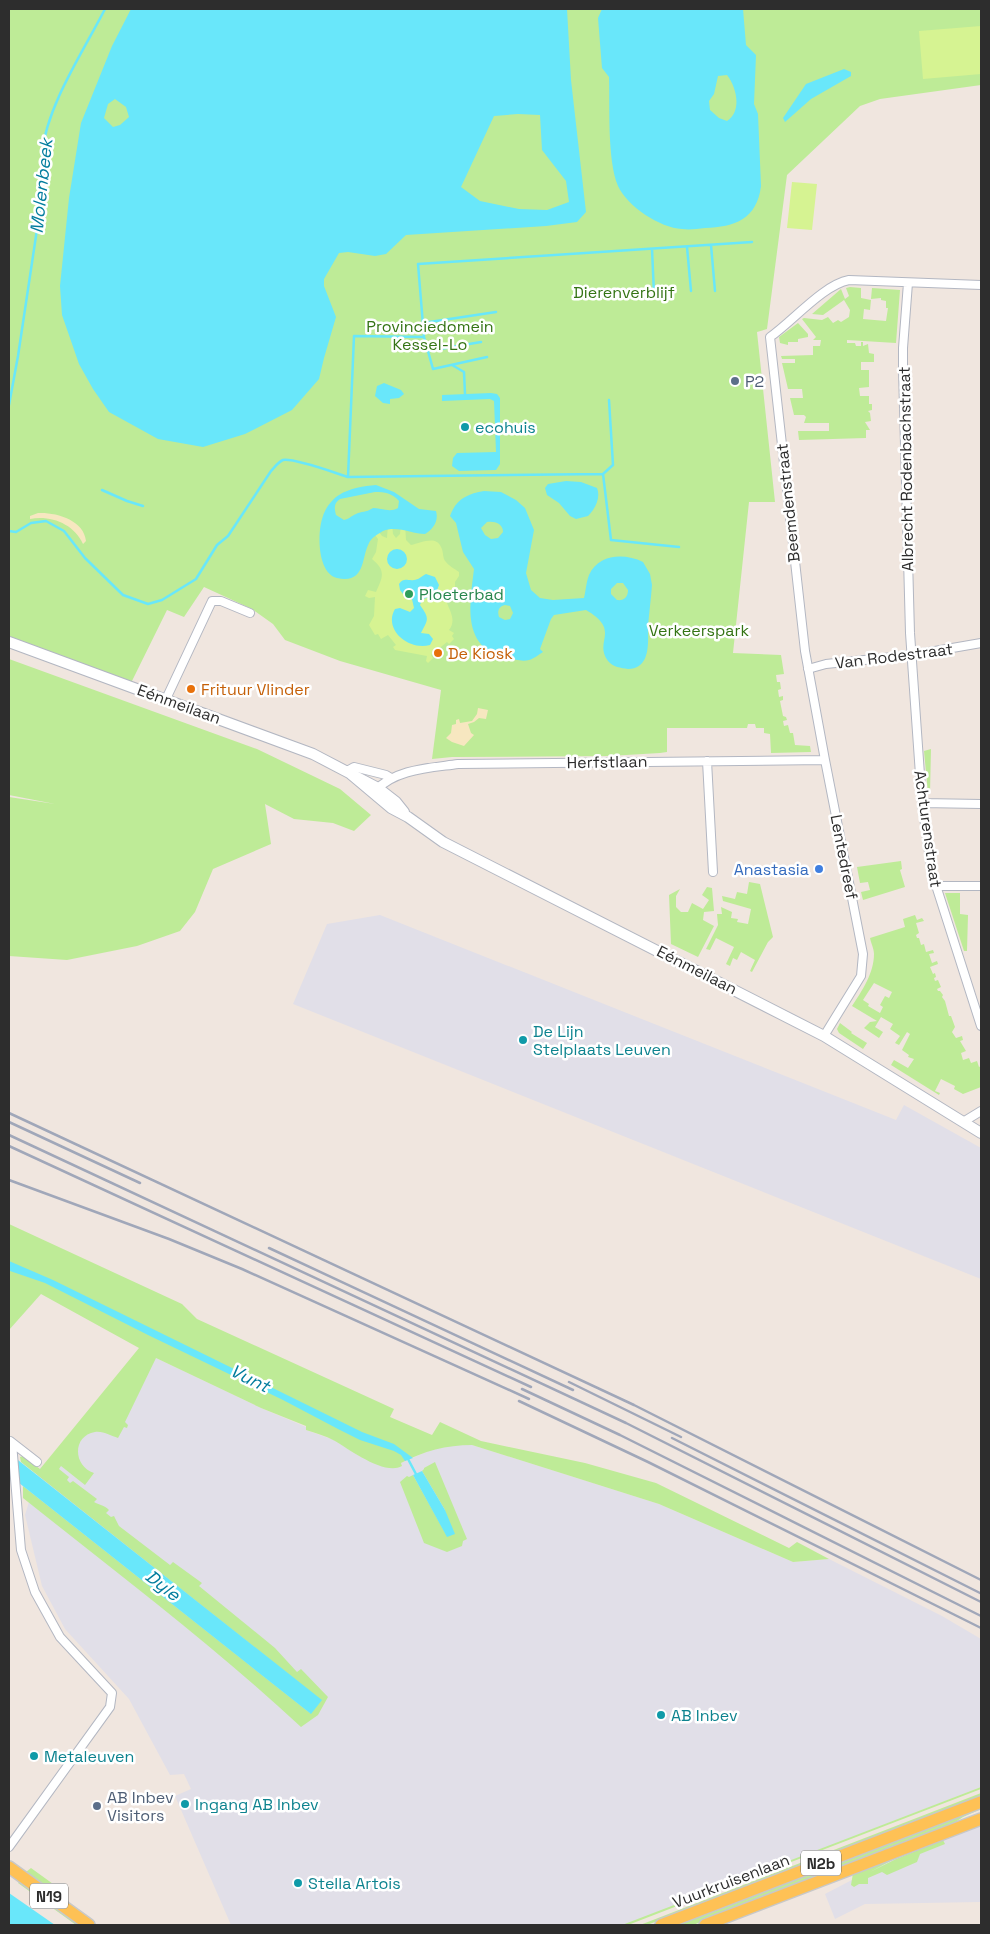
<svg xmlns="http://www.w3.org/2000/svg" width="990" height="1934" viewBox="0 0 990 1934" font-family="'Space Grotesk',sans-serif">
  <rect width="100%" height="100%" fill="#f0e6df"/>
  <path fill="#e1dfe8" d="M380,915l516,205 8,-15 77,43v131l-688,-275 34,-80z
    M156,1358l105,50 45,19v3l28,10 27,17 36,11 5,-2 -1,-3 32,-14 20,-4h19l187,59 134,58 36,-3 113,57 39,23v148l-355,138h-395l-56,-129 16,-7 -7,-15 -14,1 -41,-76 -64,-70 -23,-43 -17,-71 14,-46z
    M981,1825v77l-116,2 -30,15 -10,-25 71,-37z"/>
  <path fill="#beeb97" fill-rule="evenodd" d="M9,9h972v76l-101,14 -20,7 -73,69 -20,154 -10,3 18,170h-26l-16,151 48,2 3,19 -8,1 1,7h3l1,7 -3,1 1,7 4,-1v4l-3,1 3,15 3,1 1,3 -4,1 1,5 4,-1 2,8h3l2,12 15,1 1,6 -40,1 -1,-19 -6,-1v-5h-8l-1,-4h-7l-1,4h-80v24l-7,1 -51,3 -157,1 -20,2 9,-69 -101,-29 -55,-21 -12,-16 -21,-15 -48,-22 -20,30 -17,-7 -36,73 -122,-47z
    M850,287l11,1v10l10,2 -1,10 -6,-1 -1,10 23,2 2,-13h-2v-7l-5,-1v-2l-10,1 1,-11 28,2 -4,53 -49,-3v3h8l1,3h5v-4h2v4l5,-2 1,9 5,1v8h-13v8h8v17l-10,1 1,8h9v8h3v6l-4,1 2,2 1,8 -6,1 5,8h-4v8l-67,2 -1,-9h31v-8h-25l2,-6 -2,-2h-10l-4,-17h13l-1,-9h-14l-6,-26h13v-4h-13l-1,-3 32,-1v-9h7l1,-6h-8l3,-3 -14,-18 2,-1 18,2 6,-3 5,6 5,-3 3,2 8,-5 1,-7 -6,-10 -21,15 -11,-1 29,-25 4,10 4,-3 -3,-8z
    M798,323l10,11v3l-10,2v3h-10v3l-8,-2 -1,-6z
    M9,659l248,90 83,40 31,26 -17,16 -21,-8 -39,-4 -29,-15 6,40 -58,25 -18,43 -15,19 -43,15 -70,14 -58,-4v-159l46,7 -46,-9z
    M931,749l-1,44h-2l-4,-42z
    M901,861l1,8 -2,1 5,17 -42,13 -2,-8 9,-2 -2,-8 -8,1 -3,-16z
    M749,882l11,2 13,53 -5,5 -16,30 -2,-1 5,-11 -14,-8 -4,8 -4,-2 -3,8 -4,-2 8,-17 -18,-9 -6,12 -4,-1 12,-24 -1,-11h5l-1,-7 11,5 -1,6 7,1 -1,3 11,2 3,-15 -28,-8 -1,-5 13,3 2,-7 10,2z
    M707,887l5,1 2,23 -10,1 -1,8 11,6 -16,31 -27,-13 -2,-49 11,-6 -4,7v11l5,5h7l4,-9 11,6 6,-9 -7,-5z
    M945,893h15v21l8,1 -1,36h-3z
    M915,915l2,5 5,-2 2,3 -8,2 3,10 -3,2 1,3h2l2,7 3,-1 2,8 7,-2 1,3 -5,1 3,9 5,-2 1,3 -8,3 3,7 2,-1 1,4 -2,1 1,3 3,-1 3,7 -4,2 1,2h2l3,4 -1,2 3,4 4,15h2l4,11 -3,5 4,6 6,-2 1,4 -3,1 6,10 -5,2 2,7 6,-2 2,5 6,-2 2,6 2,-1v21l-18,7 -9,-5 1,-3 -14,-7 -6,12 5,2 -1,2 -48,-30 3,-5 14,8 6,-9 -6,-2 1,-2 -7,-5 8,-16 -3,-2 -8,13 -4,-2 5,-7 -10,-7 3,-5 -12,-7 -6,10 8,5 -4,6 -15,-10 6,-6 7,-1 -25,-15c10,-15 22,-33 22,-52 0,-5 -3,-11 -4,-16l35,-11 -2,-8zM874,983l18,9 -3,6 -4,-2 -5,9 3,2 -3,6 -12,-7 1,-2 -6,-4z
    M840,1023l12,9 -1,1 16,10 -4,6 -24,-16 -2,-4z
    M9,1224l173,80 15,15 197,90 -4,8 42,18 8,-13 41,19 104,22 71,20 133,65 8,-6 32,17 -36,3 -134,-58 -187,-59c-26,0 -48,6 -71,18l1,3c-17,10 -52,-16 -67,-25 -9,-5 -20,-8 -29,-11v-4l-45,-18 -105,-50 -31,64 3,3 -1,3 -3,-1 -6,11c-7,-2 -14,-7 -23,-6 -23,4 -22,34 -1,41l-9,12 -24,-19 -2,3 10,8 -2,3 3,3 3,-2 24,18 -3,3c5,3 10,3 15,8l-3,3 5,4 3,-1 5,10 51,39 3,-3 29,21 -3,3 76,62 22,24 4,-3 27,28 -10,18 -17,12c-88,-82 -184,-154 -278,-229v-12l287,227 11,-13 -300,-238 -1,-5 3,-1 17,13 99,-121 -98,-54 -32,36z
    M435,1462l32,77 -4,2 -1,5 -15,6 -23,-9 -24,-61 7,-6 2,1 4,-2 34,61 -2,-26 -23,-39 2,-2v-1z
    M981,1787v2l-353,136h-6z
    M981,1793v3l-334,129h-7z
    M981,1806v3l-18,8 -15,10 -255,98h-20z
    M943,1840l2,4 -25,10 -3,8 -30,13 -5,-3 -14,6v6h-9l-5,3 -3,-2 2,-12 43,-15 -26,14 26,-13z
    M31,1868l29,21 7,9 -1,1 -2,1 -38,-28z
    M20,1881l61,44h-5l-58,-42z"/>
  <path fill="#f7e7c0" d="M38,513c18,-1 46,7 48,28l-3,3c-9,-20 -32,-29 -53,-25v-3z
    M478,708l10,2 -2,9 -7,-1 -5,4 -6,2 3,9 3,2 -10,11 -12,-4 -6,-4 5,-5 1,-8 4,-1v-4l3,-1 1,4 12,-2 5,-7z"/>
  <path fill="#d6f392" d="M981,26v48l-58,5 -4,-48z
    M792,182l25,2 -5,46 -25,-2z
    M388,524h4l1,10 3,4 4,-4 1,-10h4l1,16 5,5c10,-2 25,-10 30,2 3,5 1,11 5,15 4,5 8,6 13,10v4l-4,6v9l-8,12c4,10 9,18 2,27l5,3 -2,3 2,3 -5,5 -2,-2 -16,13 2,3 -5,5 -2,-2 1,-5 -32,-6 -2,-3 3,-2 -8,-10 -7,4 -3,-5 -3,1 -6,-10 5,-9 1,-19 -6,1 -4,-2 3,-6 8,2c6,-14 11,-21 -4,-33l4,-7 2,-13 -6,-8 4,-3 6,8 5,2z"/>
  <path fill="#69e7fa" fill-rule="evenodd" d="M131,9h436l4,71 15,132 -9,10 -31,4 -140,9 -20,19 -11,2 -27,-4 -9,1 -15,26v7l12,31 -12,41 -5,21 -27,31 -47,24 -42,13 -45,-8 -49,-27 -16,-23 -14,-25 -17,-49 -2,-29 9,-88 12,-75 31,-77zM115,99l11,8 3,10 -9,8 -7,2 -9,-9 4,-14zM518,114l22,1 2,35 24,31 3,21 -22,8 -28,-1 -39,-8 -19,-14 33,-71z
    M602,9h141l3,36 10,10 -2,49 4,10 3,72c-4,33 -26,41 -56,42 -8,1 -16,2 -23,1 -22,-1 -55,-23 -64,-43 -11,-26 -8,-80 -9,-109l-7,-9 -4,-50zM727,75c10,13 15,36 0,46l-8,-3 -9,-8 -1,-9 5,-7 4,-18z
    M844,69l7,3v4l-40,23 -26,23 -2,-4 23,-34z
    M384,383l17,7 3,4 -5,4 -9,1v5l-7,-1 -8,-7 2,-10z
    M491,393l6,1 3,4v66l-4,6 -37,1 -7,-5 1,-8 4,-5 39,-1 -2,-51 -4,-2 -48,2v-6z
    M566,481l15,1 16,6c4,10 -2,21 -9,28l-12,3 -6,-3 -11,-13 -12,-8 -2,-7 3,-4z
    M376,485l18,7 25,17 17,2c3,10 -3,18 -11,23 -13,0 -28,-9 -42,-3 -5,3 -12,7 -14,12 -8,15 -3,41 -32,35 -20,-5 -20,-46 -14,-62 2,-7 9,-17 16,-21 11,-7 25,-9 37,-10zM375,492c10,0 17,1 24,9l-1,7c-8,5 -17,0 -25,0 -8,5 -11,3 -17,6 -5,2 -7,5 -12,6l-8,-5c-2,-8 -2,-12 4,-16z
    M484,491l17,1 15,8 9,8 9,22 -8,43 5,17 9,8 13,2 31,-2c2,-8 2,-15 5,-23 10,-21 35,-22 54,-13l7,12 2,11c-1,14 -3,28 -4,42 0,15 3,42 -20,42 -7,-1 -15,-2 -20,-8 -15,-20 14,-30 -22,-51l-32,5 -3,4 -11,30 3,3c-4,2 -9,7 -14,8 -7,2 -19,-1 -26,-3 -42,-11 -33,-55 -29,-88l-11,-17 -7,-29 -6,-7c6,-17 17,-22 34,-25zM487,522c7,-1 16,1 16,10l-5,6 -7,1 -6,-4 -4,-7zM617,583h6l5,7c0,7 -4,11 -11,10l-6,-6v-5zM505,605l5,1 3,7 -3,6 -5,1 -6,-3c-2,-6 0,-11 6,-12z
    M387 559a10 10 0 1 1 20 0a10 10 0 1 1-20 0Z
    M426,574l9,3 4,8 -3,8 -14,7 -2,5c10,14 8,14 1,28l8,1 4,5 -3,6c-22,6 -47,-16 -35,-36l5,-1 10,4 4,-4 -3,-13 -3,-2 -5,1 -3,-4 -1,-6c5,-7 8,-3 15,-4 4,0 8,-4 12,-6z
    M9,1261l44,19 309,152 32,12 19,14 -8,3 -4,-6 -7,-4 -34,-11 -22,-11 -55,-29 -135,-65 -103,-52 -35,-12z
    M9,1453l313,247 -11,14 -302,-239z
    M422,1471l23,39 10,24 -8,3 -34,-62z
    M9,1893l46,32h-46z"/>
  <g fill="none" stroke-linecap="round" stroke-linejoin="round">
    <path stroke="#69e7fa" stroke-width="2.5" d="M711,245l4,46
      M687,247l4,44
      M652,249l2,45
      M423,323l73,-11
      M424,337l9,32 54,-12
      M428,351l53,-9
      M452,365l12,7 1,22
      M9,405l9,-49 27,-180c-1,-7 -3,-15 -3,-23 5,-48 41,-101 63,-144
      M603,474l10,-9 -4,-65
      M348,477l6,-141 70,1 -6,-73 334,-22
      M102,490l25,11 16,5
      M9,531l7,1 15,-9 15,-2 18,10 21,27 38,37 25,9 14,-4 34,-21 21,-34 11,-9 43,-65c4,-4 7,-9 12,-11 12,-2 52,13 65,17l255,-3 8,66 68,7
      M408,1459l9,17"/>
    <defs>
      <path id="street" d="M908,283l-5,65v22l7,263 12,170 10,70 49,153
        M808,669l18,-5 86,-9 69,-12
        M166,699l46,-98h9l29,12
        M707,761l6,111
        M347,771l7,-4 32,8 5,3
        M375,791c20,-22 55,-23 83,-27l367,-4
        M922,803l59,1
        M935,886h46
        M824,1036l37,-60 2,-22 -38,-194 -20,-109 -35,-314c23,-16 53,-52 79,-57l132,5
        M963,1122l18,-11
        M10,1441l27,21
        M9,1847l101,-140 2,-14 -52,-56 -25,-45 -14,-42 -9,-107"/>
      <path id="secondary" d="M9,642l304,112 65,34 18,14 8,10
        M347,771l44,37 17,9 35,25 381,194 157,97"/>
      <path id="primary" d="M9,1867l80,58
        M661,1925l320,-123
        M705,1925l276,-106"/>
    </defs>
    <use href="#street" stroke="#b3b7c2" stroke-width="10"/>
    <use href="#secondary" stroke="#b3b7c2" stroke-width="12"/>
    <use href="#primary" stroke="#c8c8c8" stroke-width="14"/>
    <use href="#street" stroke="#fff" stroke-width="8"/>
    <use href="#secondary" stroke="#fff" stroke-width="10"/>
    <use href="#primary" stroke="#fec155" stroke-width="11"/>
    <path stroke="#a0a7b9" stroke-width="2.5" d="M9,1113l625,292 347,175
      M9,1122l131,61
      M9,1135l617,288 355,179
      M9,1146l522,241
      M9,1180l160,59 73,30 287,130
      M269,1248l304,142
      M569,1382l112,55
      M522,1389l98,46 361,181
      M519,1401l129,61 333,166
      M672,1438l308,155"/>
  </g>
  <g fill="#5c6f8a" stroke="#fff" stroke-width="2">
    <circle cx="735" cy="381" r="5"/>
    <circle cx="97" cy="1806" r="5"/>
  </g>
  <g fill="#0f9aa8" stroke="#fff" stroke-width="2">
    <circle cx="465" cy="427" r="5"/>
    <circle cx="523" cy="1040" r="5"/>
    <circle cx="661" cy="1715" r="5"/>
    <circle cx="34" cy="1756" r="5"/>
    <circle cx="185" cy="1804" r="5"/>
    <circle cx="298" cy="1883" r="5"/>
  </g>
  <circle fill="#2e9e5b" stroke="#fff" stroke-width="2" cx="409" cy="594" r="5"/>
  <g fill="#e8710a" stroke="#fff" stroke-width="2">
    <circle cx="438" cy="653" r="5"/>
    <circle cx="191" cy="689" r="5"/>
  </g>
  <circle fill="#3f7fe0" stroke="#fff" stroke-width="2" cx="819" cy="869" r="5"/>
  <g text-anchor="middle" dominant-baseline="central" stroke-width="5" stroke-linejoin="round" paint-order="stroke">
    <g fill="#fff" stroke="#6c6c6c" stroke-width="1">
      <rect x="801" y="1850.5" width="40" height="25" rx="4"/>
      <rect x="30" y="1883.5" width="38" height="25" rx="4"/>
    </g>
    <g font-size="15" font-weight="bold" fill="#2d2d2d">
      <text x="821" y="1863">N2b</text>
      <text x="49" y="1896">N19</text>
    </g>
    <g font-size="16" fill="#347414" stroke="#fff">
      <text x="624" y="292">Dierenverblijf</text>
      <text x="430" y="326">Provinciedomein<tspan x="430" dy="18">Kessel-Lo</tspan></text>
      <text x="699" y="630">Verkeerspark</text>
    </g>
    <g font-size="16" fill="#4e5e75" stroke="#fff" text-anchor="start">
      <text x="745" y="381">P2</text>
      <text x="107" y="1797">AB Inbev<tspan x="107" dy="18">Visitors</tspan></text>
    </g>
    <g font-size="16" fill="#0d838f" stroke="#fff" text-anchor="start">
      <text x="475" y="427">ecohuis</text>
      <text x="533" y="1031">De Lijn<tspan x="533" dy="18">Stelplaats Leuven</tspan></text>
      <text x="671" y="1715">AB Inbev</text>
      <text x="44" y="1756">Metaleuven</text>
      <text x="195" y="1804">Ingang AB Inbev</text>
      <text x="308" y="1883">Stella Artois</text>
    </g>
    <g font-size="16" fill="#2d2d2d" stroke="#fff">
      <text transform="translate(906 469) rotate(-91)">Albrecht Rodenbachstraat</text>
      <text transform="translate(788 503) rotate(-96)">Beemdenstraat</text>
      <text transform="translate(894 656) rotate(-7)">Van Rodestraat</text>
      <text transform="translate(179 704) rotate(20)">Eénmeilaan</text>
      <text transform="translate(607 762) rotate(-1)">Herfstlaan</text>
      <text transform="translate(928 829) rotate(82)">Achturenstraat</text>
      <text transform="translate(844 857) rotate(79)">Lentedreef</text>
      <text transform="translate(697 970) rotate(27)">Eénmeilaan</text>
      <text transform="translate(731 1881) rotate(-21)">Vuurkruisenlaan</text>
    </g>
    <g font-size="16" fill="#27864d" stroke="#fff" text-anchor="start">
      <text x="419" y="594">Ploeterbad</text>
    </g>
    <g font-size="16" fill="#c56008" stroke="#fff" text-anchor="start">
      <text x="448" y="653">De Kiosk</text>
      <text x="201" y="689">Frituur Vlinder</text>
    </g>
    <g font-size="16" fill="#366cbe" stroke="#fff" text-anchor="end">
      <text x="809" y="869">Anastasia</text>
    </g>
    <g font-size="18" font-style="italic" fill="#027d9e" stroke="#fff">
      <text transform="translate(41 186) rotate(-84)">Molenbeek</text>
      <text transform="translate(250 1378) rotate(26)">Vunt</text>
      <text transform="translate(163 1585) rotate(38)">Dyle</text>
    </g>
  </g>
  <rect width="990" height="1934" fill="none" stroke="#2d2d2d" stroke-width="20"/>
</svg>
